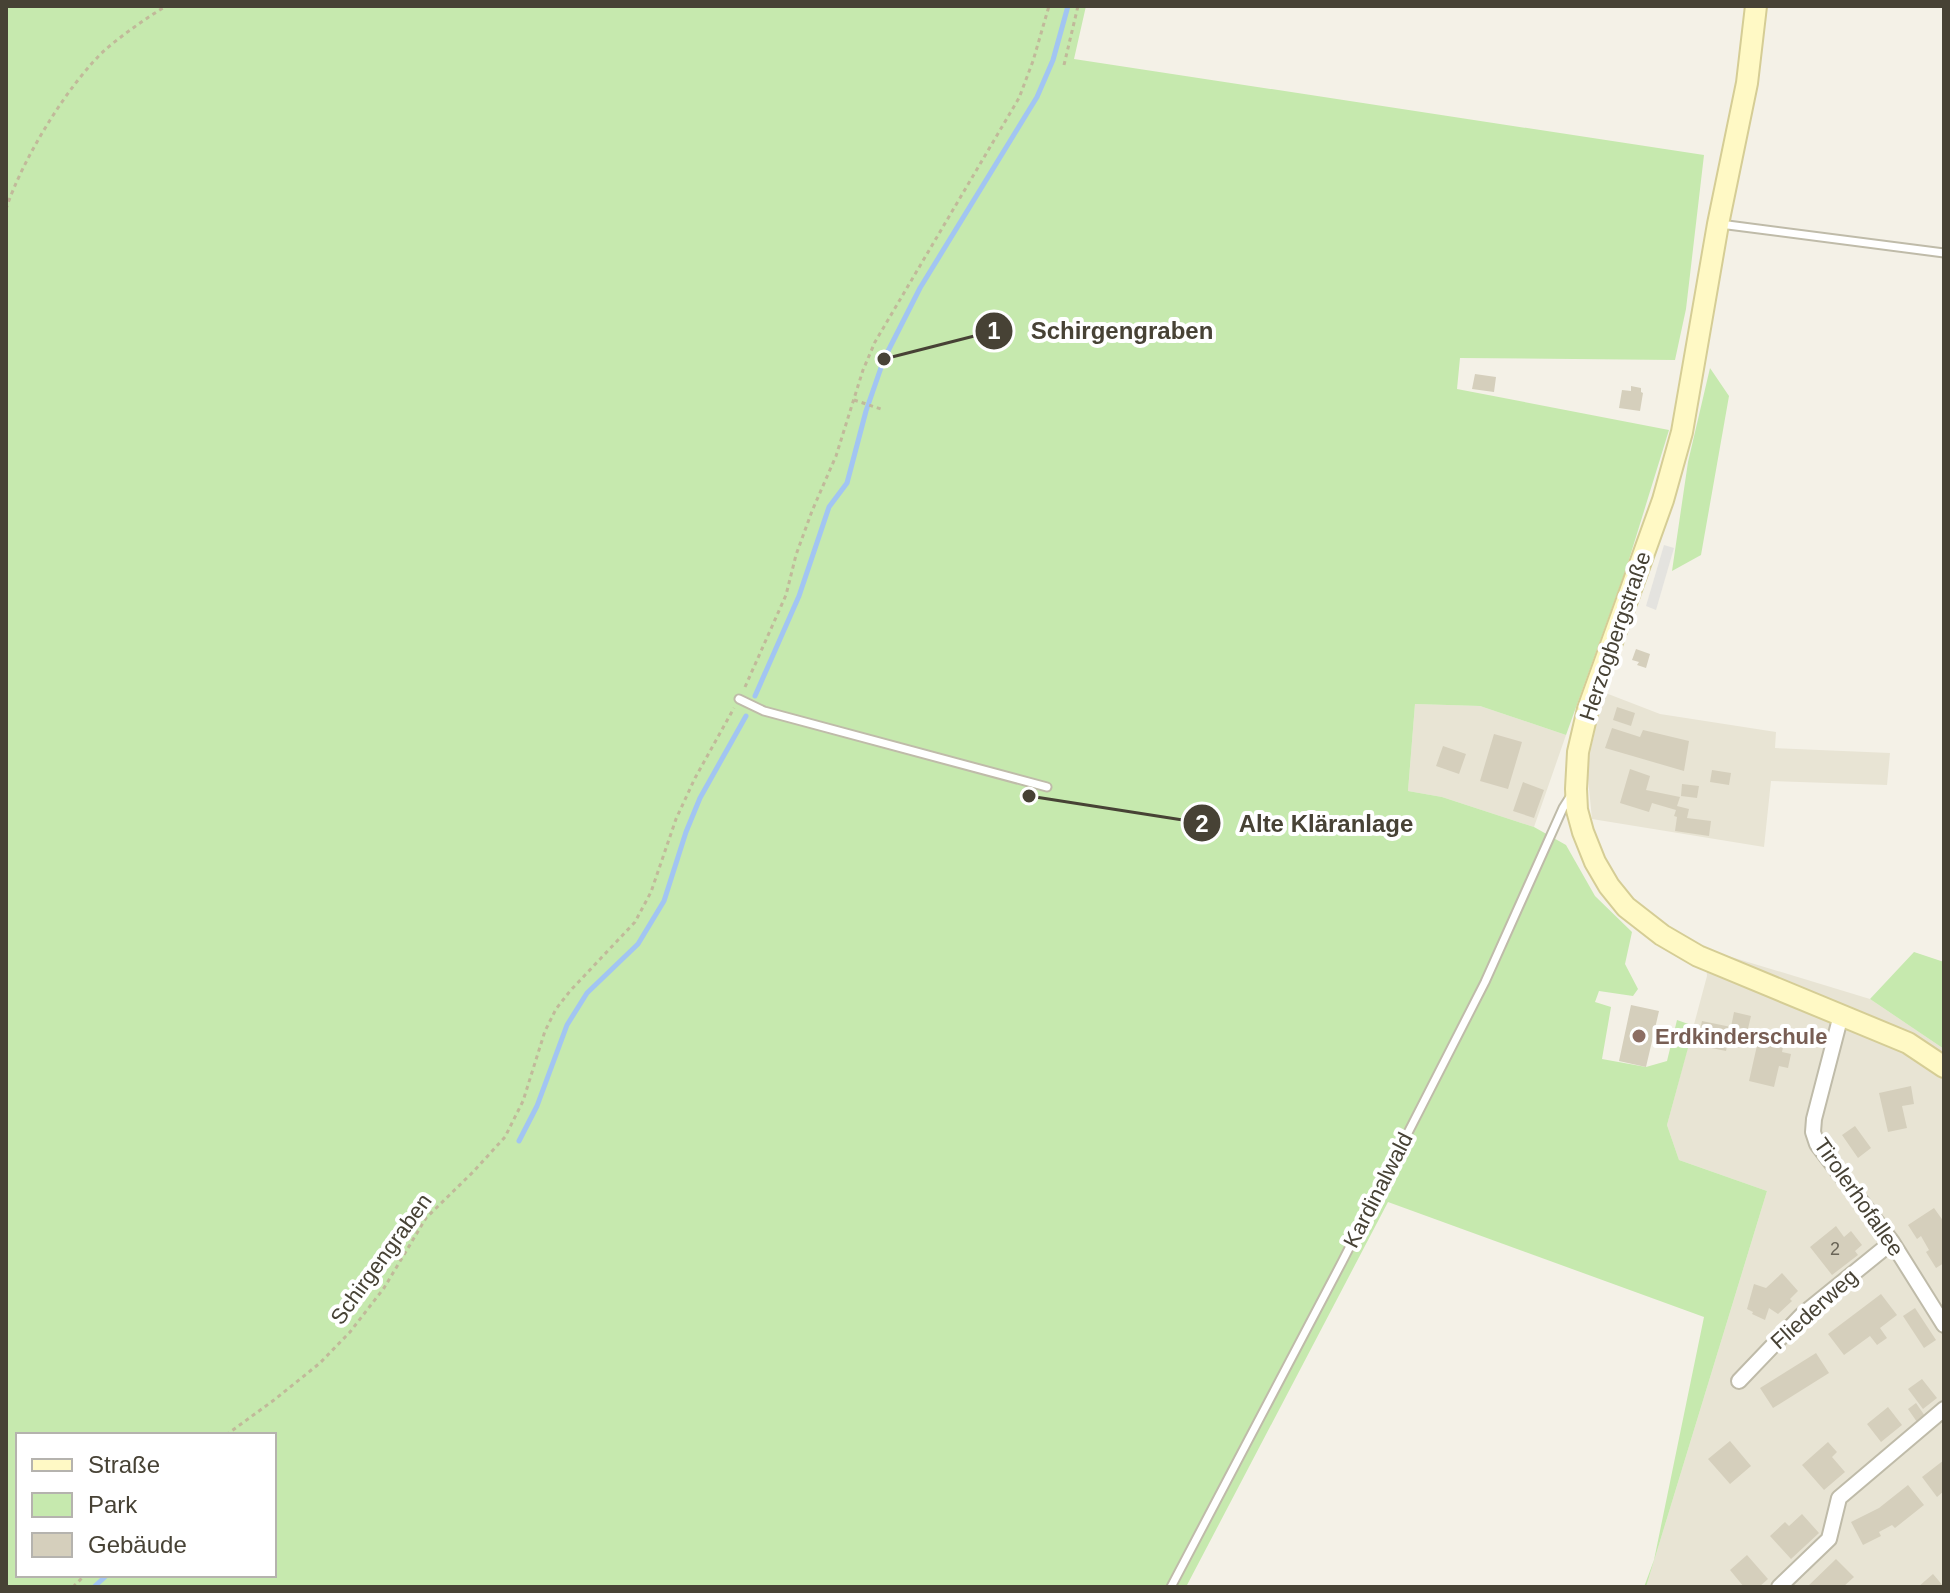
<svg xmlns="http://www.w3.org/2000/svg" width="1950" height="1593" viewBox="0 0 1950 1593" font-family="Helvetica,sans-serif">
  <rect width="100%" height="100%" fill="#f4f1e7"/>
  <path fill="#e8e4d4" d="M1603,692l57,22 116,18 -1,16 115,5 -3,32 -116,-4 -7,66 -172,-28 -5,-51z
    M1415,704l65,2 86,29 -32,92 -92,-30 -34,-6z
    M1705,949l165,50 74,50v538h-298l121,-396 -88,-31 -12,-35 40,-149z"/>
  <path fill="#c6e9ae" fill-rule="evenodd" d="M6,6h1080l-12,53 630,96 -18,154 -11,51 -215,-2 -3,31 212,41 -42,136 -61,169 -86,-29 -65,-2 -7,87 34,6 92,30 32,18 29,51 37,36 -7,32 13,25 -5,7 -34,-5 -4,11 16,5 -9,52 44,8 21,-6 10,-41 17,6 -27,99 12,35 88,31 -121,396h-2l10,-27 50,-243 -316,-115 -202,385h-1180zM18,1435h256v140h-256z
    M1710,368l19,28 -28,159 -29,16 16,-109z
    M1914,952l30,10v87l-74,-50z"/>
  <path fill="#e4e3df" d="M1664,545l10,3 -18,62 -10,-4z"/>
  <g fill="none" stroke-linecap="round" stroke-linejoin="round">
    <path stroke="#a2c5f2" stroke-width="5" d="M755,696l44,-100 30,-89 18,-24 19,-72 18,-52 36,-71 117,-191 16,-37 15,-54
      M519,1141l18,-35 30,-81 20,-32 51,-49 26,-43 22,-69 14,-34 46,-82
      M94,1587l13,-12"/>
  </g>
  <path fill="#d5cfbc" d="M1475,374l21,3 -2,15 -22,-3z
    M1631,386l10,2v4l2,1 -3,18 -21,-3 3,-18 9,1z
    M1636,649l14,5 -4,14 -9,-3 2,-3 -7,-2z
    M1617,707l18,6 -4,13 -18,-6z
    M1612,728l28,9 3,-7 46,11 -5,30 -79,-23z
    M1494,734l28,8 -14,47 -28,-8z
    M1443,746l23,8 -7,20 -23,-8z
    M1630,769l20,7 -4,14 34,7 -3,9 12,3 -2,9 24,3 -2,15 -34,-5 2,-14 -3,-1 2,-6 -24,-7 -3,9 -29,-9z
    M1712,770l19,3 -2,12 -19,-3z
    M1523,782l21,8 -10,28 -21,-7z
    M1682,784l17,2 -2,12 -16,-2z
    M1631,1005l28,6 -13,56 -27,-6z
    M1734,1012l17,4 -5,21 -16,-3 -4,17 -29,-6 5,-24 29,6z
    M1758,1041l25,6 -1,5 9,2 -3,14 -9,-2 -5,21 -25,-6z
    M1911,1086l3,18 -12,2 5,22 -19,4 -9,-39z
    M1855,1126l16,22 -13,10 -16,-23z
    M1934,1208l10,14v41l-8,5 -10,-16 3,-2 -8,-14 -4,3 -9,-14z
    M1836,1226l8,11 7,-6 11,14 -7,6 3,4 -26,20 -22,-28z
    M1782,1273l16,18 -8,8 2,2 -14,13 -9,-6 -4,12 -13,-6 1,-2 -6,-3 7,-25 12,4z
    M1881,1294l16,21 -17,13 7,10 -10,7 -7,-9 -26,19 -16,-21z
    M1915,1308l21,32 -12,8 -21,-32z
    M1816,1353l13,20 -56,35 -13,-20z
    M1922,1379l15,19 -14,11 -15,-20z
    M1916,1403l9,13 -8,6 -9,-13z
    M1888,1407l14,18 -21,17 -14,-18z
    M1730,1441l21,25 -21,18 -22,-25z
    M1828,1442l9,10 -5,5 13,15 -21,18 -22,-25z
    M1944,1460v31l-7,6 -15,-20z
    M1908,1485l16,20 -29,23 -3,-3 -13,7 2,4 -18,9 -12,-23 28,-14z
    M1802,1514l17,19 -28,26 -21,-23 15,-14 4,4z
    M1747,1555l21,24 -9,8h-15l-14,-17z
    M1836,1559l18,18 -11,10h-36z
    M1933,1574l11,13h-26z"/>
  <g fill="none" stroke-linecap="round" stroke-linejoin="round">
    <defs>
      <path id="lane" d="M1720,224l224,29
        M739,699l25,12 283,76
        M1171,1587l171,-325 143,-280 78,-174 7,-11"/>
      <path id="street" d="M1841,1015l-27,104 -1,13 4,12 75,98 52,83
        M1739,1381l63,-66 90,-73
        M1779,1587l50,-48 10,-41 105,-89"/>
      <path id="secondary" d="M1756,6l-9,77 -29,141 -36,208 -19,68 -75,209 -10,43 -2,37 1,21 6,22 12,30 14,24 17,21 36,28 36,21 210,87 36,24"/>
    </defs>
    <use href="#lane" stroke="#bfbba9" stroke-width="11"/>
    <use href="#street" stroke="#bfbba9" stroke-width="18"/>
    <use href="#secondary" stroke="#d5cd95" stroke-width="24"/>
    <path stroke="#c1b99a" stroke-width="3" stroke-dasharray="4 4" stroke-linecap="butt" d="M1064,65l14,-59
      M6,209c16,-49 62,-125 100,-160 19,-16 39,-30 60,-43
      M854,400l27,9
      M745,687l41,-92 10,-40 16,-44 24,-55 27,-86 12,-28 144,-244 14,-37 16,-55
      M226,1435l48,-35 46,-37 30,-31 34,-44 42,-70 47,-46 32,-35 18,-36 22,-70 11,-22 14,-18 65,-69 16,-30 25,-73 19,-41 39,-70
      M73,1587l12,-12"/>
    <use href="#lane" stroke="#fff" stroke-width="7"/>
    <use href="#street" stroke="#fff" stroke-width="14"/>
    <use href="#secondary" stroke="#fff9c5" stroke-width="20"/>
  </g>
  <circle fill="#8d6e63" stroke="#fff" stroke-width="3" cx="1639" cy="1036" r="8"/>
  <g text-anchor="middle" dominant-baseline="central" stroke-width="8" stroke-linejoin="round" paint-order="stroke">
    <g font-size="18" fill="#6a6557">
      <text x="1835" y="1249">2</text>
    </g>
    <g font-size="22" fill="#474235" stroke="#fff">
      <text transform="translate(1615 636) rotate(-71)">Herzogbergstraße</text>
      <text transform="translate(1378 1190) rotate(-63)">Kardinalwald</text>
      <text transform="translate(1859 1197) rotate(55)">Tirolerhofallee</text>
      <text transform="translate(381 1259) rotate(-54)">Schirgengraben</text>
      <text transform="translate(1814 1309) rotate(-42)">Fliederweg</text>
    </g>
    <g font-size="22" font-weight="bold" fill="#785e54" stroke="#fff" text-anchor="start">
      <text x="1655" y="1036">Erdkinderschule</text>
    </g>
  </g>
  <path fill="none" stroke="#474235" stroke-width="3" d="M884 359L994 331M1029 796L1202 823"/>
  <g fill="#474235" stroke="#fff" stroke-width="3">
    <circle cx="884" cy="359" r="8"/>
    <circle cx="1029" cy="796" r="8"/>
    <circle cx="994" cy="331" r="20"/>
    <circle cx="1202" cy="823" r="20"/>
  </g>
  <g font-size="24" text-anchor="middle" font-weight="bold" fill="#fff">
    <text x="994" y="339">1</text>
    <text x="1202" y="832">2</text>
  </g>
  <g font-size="24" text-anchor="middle" font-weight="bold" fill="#474235" stroke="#fff" stroke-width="8" stroke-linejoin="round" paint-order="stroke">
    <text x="1122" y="339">Schirgengraben</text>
    <text x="1326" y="832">Alte Kläranlage</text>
  </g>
  <rect width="1950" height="1593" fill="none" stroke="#474235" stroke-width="16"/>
  <rect x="16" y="1433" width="260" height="144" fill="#ffffff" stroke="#b5b3ae" stroke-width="2"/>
  <rect x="32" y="1459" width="40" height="12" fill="#fff9c5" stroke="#b5b3ae" stroke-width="2"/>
  <text x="88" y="1473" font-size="24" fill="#474235">Straße</text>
  <rect x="32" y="1493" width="40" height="24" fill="#c6e9ae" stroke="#b5b3ae" stroke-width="2"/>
  <text x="88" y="1513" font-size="24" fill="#474235">Park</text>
  <rect x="32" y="1533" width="40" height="24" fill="#d5cfbc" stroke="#b5b3ae" stroke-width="2"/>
  <text x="88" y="1553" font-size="24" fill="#474235">Gebäude</text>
</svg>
